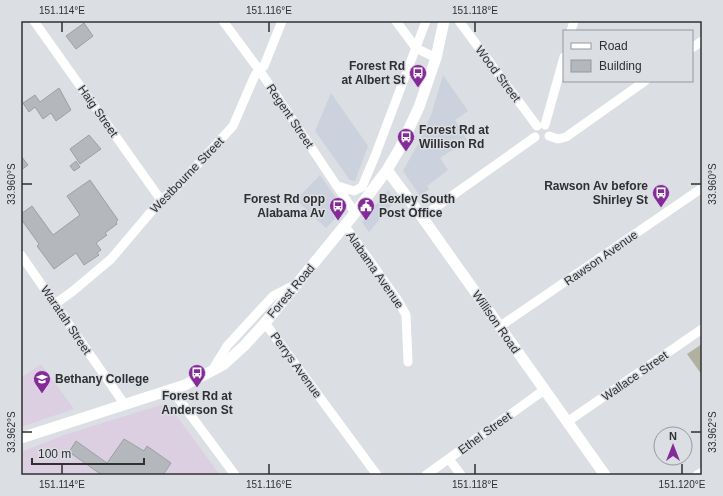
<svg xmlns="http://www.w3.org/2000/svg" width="723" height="496" viewBox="0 0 723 496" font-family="Helvetica,sans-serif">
  <rect width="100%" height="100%" fill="#dbdee3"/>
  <path fill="#cbd2dd" d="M443,75l25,36 -13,9 12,20 -27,18 8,12 -21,16 2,3 -9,7 -17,-25 16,-29 12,-27z
    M331,93l37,53 -13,35 -5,-1 -35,-49z
    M320,175l24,34 -18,19 -30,-28z
    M388,190l7,11 -26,31 -7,-10z"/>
  <path fill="#ddcfe2" d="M41,364l33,45 -53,18v-49z
    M167,403l53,72h-199v-23l43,-17z"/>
  <path fill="#b0b19f" d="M702,344v31l-15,-21z"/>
  <path fill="#b4b7bc" stroke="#9c9fa3" d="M84,23l9,13 -17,13 -10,-13z
    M59,88l12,22 -15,11 -5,-8 -8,6 -8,-12 -6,5 -6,-9 12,-8 5,7z
    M89,135l12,14 -21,15 -10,-15z
    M21,156l7,9 -7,5z
    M76,161l4,6 -6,4 -4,-5z
    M90,180l28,40 -2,2 1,2 -12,9 2,2 -11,8 5,7 -4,3 2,2 -15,10 -8,-12 -22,16 -17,-23 2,-2 -18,-25v-5l11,-8 21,29 27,-20 -13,-19z
    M124,439l20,12 3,-5 24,17 -8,12h-61l-33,-23 7,-11 31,22z"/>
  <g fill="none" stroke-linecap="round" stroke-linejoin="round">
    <path stroke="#fff" stroke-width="9" d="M34,21l127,179
      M223,21l37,50 95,142
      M396,21l20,27 20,10
      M459,21l78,105
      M571,31l3,-10
      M692,48l10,-7
      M545,125l19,-68
      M549,136l9,3 8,-2 79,-56
      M338,186l16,5 8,-4 13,-31 51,-135
      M422,217l113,-80
      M345,226l52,73 9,16 2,47
      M21,255l104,150
      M55,304l18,-13 38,-32 50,-59 14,-11 58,-63 22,-51 9,-9 18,-45
      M265,323l112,152
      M499,327l203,-139
      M211,372l16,-26 33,-36 13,-14 23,-12
      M172,390l63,85
      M567,422l135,-93
      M449,459l12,16
      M426,475l118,-85
      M697,475l5,-3"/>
    <path stroke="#fff" stroke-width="11" d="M387,170l35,47 183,258
      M21,438l164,-53 38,-20 21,-19 21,-23 90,-110 32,-43 13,-22 19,-41 17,-49 8,-37"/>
  </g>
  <path fill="none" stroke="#2f3031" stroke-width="1.5" d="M62,22v10M269,22v10M475,22v10M22,184h10M691,184h10M22,432h10M691,432h10M62,464v10M269,464v10M475,464v10M682,464v10"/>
  <defs>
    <symbol id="bus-pin" viewBox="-11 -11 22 30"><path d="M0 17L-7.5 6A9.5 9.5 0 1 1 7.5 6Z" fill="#852b98" stroke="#dbdee3"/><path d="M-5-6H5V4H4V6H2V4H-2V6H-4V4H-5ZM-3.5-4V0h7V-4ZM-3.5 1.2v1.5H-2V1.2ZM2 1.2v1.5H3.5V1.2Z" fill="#fff"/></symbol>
    <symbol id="civic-pin" viewBox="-11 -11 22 30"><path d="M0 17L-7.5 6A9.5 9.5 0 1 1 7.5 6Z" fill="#852b98" stroke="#dbdee3"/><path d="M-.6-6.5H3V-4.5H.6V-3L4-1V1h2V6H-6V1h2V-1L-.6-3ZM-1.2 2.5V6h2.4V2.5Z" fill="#fff"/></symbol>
    <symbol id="school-pin" viewBox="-11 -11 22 30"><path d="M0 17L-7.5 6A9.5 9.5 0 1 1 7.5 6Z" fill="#852b98" stroke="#dbdee3"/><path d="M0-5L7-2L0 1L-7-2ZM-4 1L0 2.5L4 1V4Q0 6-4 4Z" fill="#fff"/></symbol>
  </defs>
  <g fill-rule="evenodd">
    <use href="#bus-pin" x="408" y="63" width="20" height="27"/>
    <use href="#bus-pin" x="396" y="127" width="20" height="27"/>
    <use href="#bus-pin" x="651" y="183" width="20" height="27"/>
    <use href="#bus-pin" x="328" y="196" width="20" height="27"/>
    <use href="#civic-pin" x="356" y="196" width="20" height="27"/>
    <use href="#bus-pin" x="187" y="363" width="20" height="27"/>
    <use href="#school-pin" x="32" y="369" width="20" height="27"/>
  </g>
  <g text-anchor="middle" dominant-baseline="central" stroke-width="3" stroke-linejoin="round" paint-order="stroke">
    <g font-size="12" font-weight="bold" fill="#2f3031" stroke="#dbdee3" text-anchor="end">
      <text x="405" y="66">Forest Rd<tspan x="405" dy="14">at Albert St</tspan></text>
      <text x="419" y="130" text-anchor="start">Forest Rd at<tspan x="419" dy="14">Willison Rd</tspan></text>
      <text x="648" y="186">Rawson Av before<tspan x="648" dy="14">Shirley St</tspan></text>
      <text x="325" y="199">Forest Rd opp<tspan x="325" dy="14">Alabama Av</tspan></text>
      <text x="379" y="199" text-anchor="start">Bexley South<tspan x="379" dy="14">Post Office</tspan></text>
      <text x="55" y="379" text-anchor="start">Bethany College</text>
      <text x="197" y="396" text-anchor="middle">Forest Rd at<tspan x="197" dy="14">Anderson St</tspan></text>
    </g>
    <g font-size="12" fill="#2f3031" stroke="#dbdee3">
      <text transform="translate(498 74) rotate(53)">Wood Street</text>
      <text transform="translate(98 111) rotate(55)">Haig Street</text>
      <text transform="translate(290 116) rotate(56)">Regent Street</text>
      <text transform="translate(187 175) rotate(-46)">Westbourne Street</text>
      <text transform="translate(601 258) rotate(-35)">Rawson Avenue</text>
      <text transform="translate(375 270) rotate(55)">Alabama Avenue</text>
      <text transform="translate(291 291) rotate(-50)">Forest Road</text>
      <text transform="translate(66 320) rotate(56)">Waratah Street</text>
      <text transform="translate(496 322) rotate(55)">Willison Road</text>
      <text transform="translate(296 365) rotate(54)">Perrys Avenue</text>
      <text transform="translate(635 376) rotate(-35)">Wallace Street</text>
      <text transform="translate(485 433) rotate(-36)">Ethel Street</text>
    </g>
  </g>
  <rect width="723" height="496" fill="none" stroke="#dbdee3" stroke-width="44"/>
  <rect x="563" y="30" width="130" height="52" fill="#dbdee3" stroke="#96989c"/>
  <rect x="571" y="43" width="20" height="6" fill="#ffffff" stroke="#96989c"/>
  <text x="599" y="50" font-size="12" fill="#2f3031">Road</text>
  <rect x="571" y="60" width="20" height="12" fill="#b4b7bc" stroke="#96989c"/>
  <text x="599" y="70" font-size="12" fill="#2f3031">Building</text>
  <g transform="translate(673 446)"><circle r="19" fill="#dbdee3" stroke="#96989c"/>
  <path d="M0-3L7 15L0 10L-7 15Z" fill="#852b98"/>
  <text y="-6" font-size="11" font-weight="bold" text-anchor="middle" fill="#2f3031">N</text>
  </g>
  <path d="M32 458v6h112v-6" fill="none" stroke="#2f3031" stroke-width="2"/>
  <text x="38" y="458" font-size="12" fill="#2f3031" stroke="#dbdee3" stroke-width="3" paint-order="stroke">100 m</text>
  <rect x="22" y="22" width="679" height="452" fill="none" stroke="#2f3031" stroke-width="1.5"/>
  <g font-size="10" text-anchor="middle" fill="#2f3031">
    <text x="62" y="14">151.114°E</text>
    <text x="269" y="14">151.116°E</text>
    <text x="475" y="14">151.118°E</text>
    <text transform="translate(11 184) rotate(-90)" y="4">33.960°S</text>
    <text transform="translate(712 184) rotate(-90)" y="4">33.960°S</text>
    <text transform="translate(11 432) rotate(-90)" y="4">33.962°S</text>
    <text transform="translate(712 432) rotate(-90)" y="4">33.962°S</text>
    <text x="62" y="488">151.114°E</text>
    <text x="269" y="488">151.116°E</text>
    <text x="475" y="488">151.118°E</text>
    <text x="682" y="488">151.120°E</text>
  </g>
</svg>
